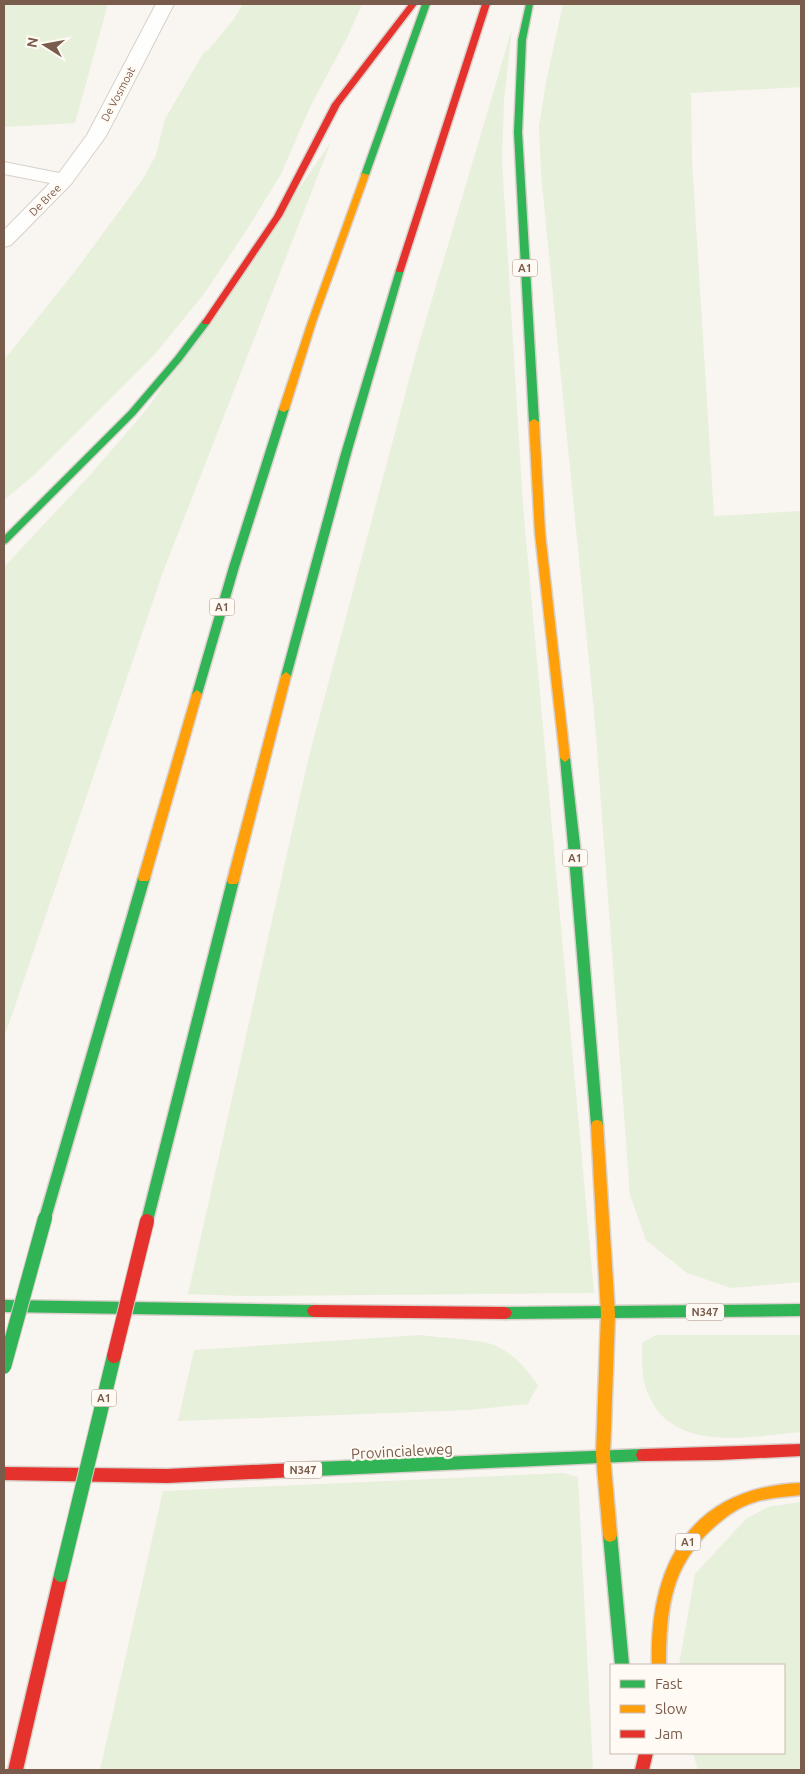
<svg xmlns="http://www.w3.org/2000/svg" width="805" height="1774" viewBox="0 0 805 1774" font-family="Ubuntu,sans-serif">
  <rect width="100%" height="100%" fill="#f9f5f0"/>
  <path fill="#e7f0db" d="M4,4h104l-33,119 -71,4z
    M243,4h119l-14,32 -38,71 -29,67 -35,57 -42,63 -50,61 -121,121 -29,24v-140l72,-90 67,-91 13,-24 9,-36 39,-67 4,-2 26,-31z
    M563,4h238v83l-110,6 1,68 22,355 87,-5v771l-70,6 -44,-15 -41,-33 -16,-45 -35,-473 -54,-548 -2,-48 7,-44z
    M512,29l-8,71 -2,61 21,344 71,788 -352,3 -54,-2 121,-538 108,-406z
    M331,142l-168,430 -159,466v-471l87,-93 56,-65z
    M421,1335c19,3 53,4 70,9 21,7 35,25 47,41l-10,19 -59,6 -291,11 16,-71z
    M656,1335h145v97c-55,5 -136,23 -156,-47 -4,-12 -2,-29 -3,-42z
    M563,1473l15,4 15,293h-493l63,-279z
    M801,1502v268h-103l-5,-17h91v-88h-105l16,-91 51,-55 22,-12z"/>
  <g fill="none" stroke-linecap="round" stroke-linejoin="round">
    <defs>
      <path id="street" d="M156,4h18l-68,132 -35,48 -60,61 -7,2v-17l46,-47 -46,-9v-12l55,11 28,-38z"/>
      <path id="fast" d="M422,4h8l-61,171 -7,2 -1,-2z
        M526,4h7l-7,36 -4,92 17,290 -5,3 -5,-3 -15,-290 4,-92z
        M400,267l4,3 -54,187 -59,219 -5,4 -5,-4 59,-219 56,-187z
        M206,319l4,3 -1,2 -28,37 -46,54 -128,128 -3,1v-8l125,-125 46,-54 28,-37z
        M284,406l5,3 -50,158 -37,127 -5,4 -4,-1 -1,-3 37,-127 50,-158z
        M565,754l5,4 10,87 23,280 -2,4 -4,1 -4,-1 -2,-4 -23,-280 -8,-87z
        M144,874l4,1 2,3 -99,340 -2,4 -4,2 -4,-2 -2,-4 99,-340 2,-3z
        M233,877l4,1 2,3 -86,340 -1,4 -5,2 -5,-2 -1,-4 86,-340 2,-3z
        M4,1300l310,5 5,2 2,4 -2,4 -5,2 -310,-5z
        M801,1304v12l-296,3 -5,-2 -2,-4 2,-4 5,-2z
        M643,1449l5,1 2,5 -2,5 -5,1 -328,15 -5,-2 -2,-5 2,-5 5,-2z
        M610,1528l5,2 2,5 12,130h-14l-12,-130 2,-5z"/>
      <path id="slow" d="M362,173l7,2 -53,147 -27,87 -5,3 -3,-1 -2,-2 29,-87z
        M534,419l5,3 6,111 25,225 -5,4 -5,-4 -25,-225 -6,-111z
        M286,672l5,4 -52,205 -2,3h-8l-2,-3 54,-205z
        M197,690l5,4 -52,184 -2,3h-8l-2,-3 54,-184z
        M597,1120l4,1 2,4 12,189 -5,141 7,80 -2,5 -5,2 -5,-2 -2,-5 -7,-80 5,-141 -10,-189 2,-4z
        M801,1483v12c-15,2 -31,2 -46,7 -15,4 -30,15 -42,26 -43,39 -47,82 -47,137h-14c-3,-101 39,-178 149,-182z"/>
      <path id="jam" d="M409,4h8l-77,101 -58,111 -73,108h-6l-1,-2 72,-106 58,-112z
        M482,4h8l-86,266 -1,2h-6l-1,-2z
        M314,1305l191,2 5,2 2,4 -2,4 -5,2 -191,-2 -5,-2 -2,-4 2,-4z
        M801,1444v12l-81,4 -77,1 -5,-1 -2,-5 2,-5 5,-1z
        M315,1462l5,2 2,5 -2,5 -5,2 -148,7 -163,-3v-13l163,2z
        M61,1568l5,2 2,5 -45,195h-15l46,-195 2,-5z
        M639,1753h14l-4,17h-14z"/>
    </defs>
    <use href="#street" stroke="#d7d1cb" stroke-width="2"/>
    <use href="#fast" stroke="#dad1cc" stroke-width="3"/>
    <use href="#slow" stroke="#dad1cc" stroke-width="3"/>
    <use href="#jam" stroke="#dad1cc" stroke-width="3"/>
    <use href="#street" fill="#fefefd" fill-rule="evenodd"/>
    <use href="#fast" fill="#30b455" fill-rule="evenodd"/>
    <use href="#slow" fill="#ff9f0a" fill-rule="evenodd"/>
    <use href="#jam" fill="#e5322d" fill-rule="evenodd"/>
    <defs>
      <path id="fast-bridge" d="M4,1367l41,-149
        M61,1575l53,-219"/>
      <path id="jam-bridge" d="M114,1356l33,-135"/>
    </defs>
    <use href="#fast-bridge" stroke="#dad1cc" stroke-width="16" stroke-linecap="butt"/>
    <use href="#jam-bridge" stroke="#dad1cc" stroke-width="16" stroke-linecap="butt"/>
    <use href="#fast-bridge" stroke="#30b455" stroke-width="14"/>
    <use href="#jam-bridge" stroke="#e5322d" stroke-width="14"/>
  </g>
  <g text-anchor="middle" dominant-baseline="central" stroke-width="4.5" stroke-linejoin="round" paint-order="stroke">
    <g font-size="11" fill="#7a5c4d" stroke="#fffaf3">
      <text transform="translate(118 94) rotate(-62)">De Vosmoat</text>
      <text transform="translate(45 200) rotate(-45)">De Bree</text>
    </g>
    <g fill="#fffaf3" stroke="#a28b7f" stroke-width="1">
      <rect x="512.5" y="259.5" width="25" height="17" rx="4"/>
      <rect x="209.5" y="598.5" width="25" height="17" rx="4"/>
      <rect x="562.5" y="849.5" width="25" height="17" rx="4"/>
      <rect x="686" y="1303.5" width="38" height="17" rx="4"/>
      <rect x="91.5" y="1389.5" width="25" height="17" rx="4"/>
      <rect x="284" y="1461.5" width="38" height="17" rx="4"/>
      <rect x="675.5" y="1533.5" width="25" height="17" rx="4"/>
    </g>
    <g font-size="11" font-weight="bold" fill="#7a5c4d">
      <text x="525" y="268">A1</text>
      <text x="222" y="607">A1</text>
      <text x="575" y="858">A1</text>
      <text x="705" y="1312">N347</text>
      <text x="104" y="1398">A1</text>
      <text x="303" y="1470">N347</text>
      <text x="688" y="1542">A1</text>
    </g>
    <g font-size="15" fill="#7a5c4d" stroke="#fffaf3">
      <text transform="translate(402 1451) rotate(-3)">Provincialeweg</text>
    </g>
  </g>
  <rect width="805" height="1774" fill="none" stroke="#7a5c4d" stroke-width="10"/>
  <rect x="610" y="1664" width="175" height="90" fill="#fffaf3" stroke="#cabbb1"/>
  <rect x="620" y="1680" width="25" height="8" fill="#30b455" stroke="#cabbb1"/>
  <text x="655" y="1689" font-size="15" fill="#7a5c4d">Fast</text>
  <rect x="620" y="1705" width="25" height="8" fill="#ff9f0a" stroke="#cabbb1"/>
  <text x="655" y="1714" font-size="15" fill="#7a5c4d">Slow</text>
  <rect x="620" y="1730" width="25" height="8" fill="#e5322d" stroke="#cabbb1"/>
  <text x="655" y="1739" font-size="15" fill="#7a5c4d">Jam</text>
  <g transform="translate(45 45) rotate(281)" stroke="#fffaf3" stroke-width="4" paint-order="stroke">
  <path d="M0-4L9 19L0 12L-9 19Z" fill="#7a5c4d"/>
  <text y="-8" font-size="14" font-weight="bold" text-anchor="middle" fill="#7a5c4d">N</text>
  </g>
</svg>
